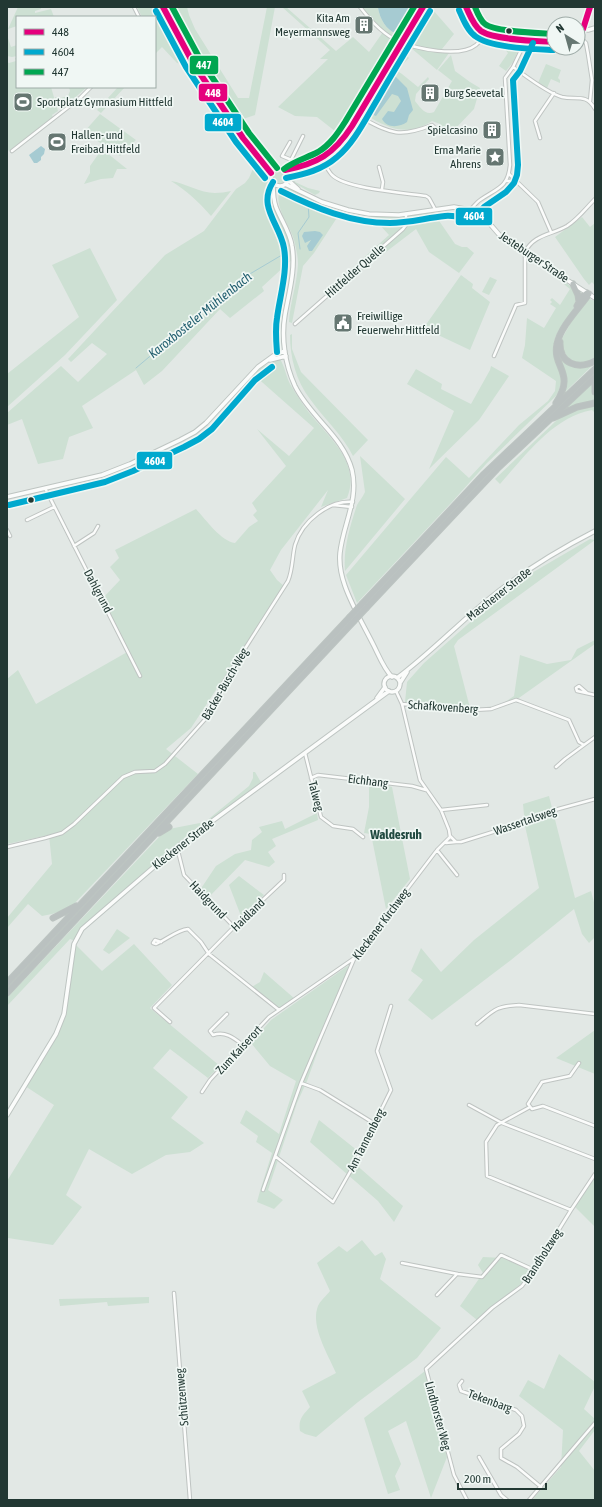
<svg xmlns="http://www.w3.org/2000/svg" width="602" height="1507" viewBox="0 0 602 1507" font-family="'Asap Condensed',sans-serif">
  <rect width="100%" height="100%" fill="#e2e8e5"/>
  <path fill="#cde0d3" d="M18,7h23v2l-6,2v2l16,-4 3,8h-37v9l-9,3z
    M137,7h23l2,3 -1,1 17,31 -1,2h-3l-1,4 8,3 8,14 -12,-2 -15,-16 -7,7v-37h-13z
    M169,7h18l2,8 6,14 43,69h11l18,-91h8l-20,108 -18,6 -36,-55z
    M282,7h4l50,44 17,-14 16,15 14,-20 -23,-25h19l-1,1c2,11 8,22 19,26l18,-27h4l-79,128 -23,-18 -22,-1 -17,-9 50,-48h-8l10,-9z
    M426,7h7v3l21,24 -12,15h-12l-25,-7z
    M7,35l4,12 6,-2v11l-5,1 -5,-1z
    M499,39l14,2 6,8 -6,13 -7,9 -7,-5 9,-13 -6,-7z
    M405,44l24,7 20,2 -12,17 -26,-22 -1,2 -6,-5z
    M402,47l4,3 -2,3 5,5 -7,7 -9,-4z
    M451,55l4,16 15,11 10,6 -6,21 -19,20 1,6 -17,-6 1,-5 -8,-3c-24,16 -43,8 -66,-6l-1,2 -2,-2 28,-48 11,7 16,13 10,-10 1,2 -13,15 -1,7c5,6 10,15 19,11l18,-31 -14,-11z
    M15,58h2v29h34l7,24 -6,4 1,2 -44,34 -2,-3v-86l2,1 7,-2z
    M546,64l15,6 -3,8 2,2v3l-9,-4 -4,9 -9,-5z
    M69,87h18l-26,23 -6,-13 6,1 7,-2 2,-5z
    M118,87h7l-24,26 -4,-3z
    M100,114l36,26 -16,16 -36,-24z
    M102,149l25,20h-10l-4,9 -12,1 -17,5 6,-11v-7z
    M255,164h3l9,9 3,13 2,3 -1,13 15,30 5,17v12l-3,2 -26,24 2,4 -34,27 -10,-9 -58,62 -18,14 -8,-15 -54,36 11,22 -24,9 -6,22 -25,5 -16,-45 -15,6v-12l54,-47 17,16 29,-28 -15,-11 -21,19 -3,-3 97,-104 39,-24 32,-42 9,-6 4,-5z
    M308,167l-10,5 -3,10 13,6 12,3 -1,2 -4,2 -19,-11 -4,-5c1,-8 10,-10 16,-12z
    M273 177a7 7 0 1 1 14 0a7 7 0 1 1-14 0Z
    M171,181c14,2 29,12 44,12 5,0 11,-1 16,-2l-20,25c-12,-14 -24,-25 -40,-35z
    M290,188l15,9 37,13 -28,43 -11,13 -11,57 -3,-1c1,-19 8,-38 9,-58 0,-8 -2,-16 -4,-24 -4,-15 -21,-34 -14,-49z
    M433,212l22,32 7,3h5l7,6 -15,20 -30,-21 -13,-23 -72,55 -4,-5 49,-44 -12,-13 -6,-1v-5l25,1z
    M582,217l8,10 5,-4v63l-3,-4 -3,3 -5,-6 -29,-42z
    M90,248l27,52 -52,55 -58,52v-33l72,-57 -27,-52z
    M461,275l12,9 -1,4 18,14 -20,48 -34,-16 -11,-8z
    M490,277l7,3 -8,15 -7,-3z
    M562,281c7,2 15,11 14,18 0,15 -20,28 -22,44 -2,22 15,30 2,53l-69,67 -35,39 -95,101 -11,-28 100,-118 23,21 50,-53 29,-24 7,-10 1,-10 -34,-23 3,-13 2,-27 17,10 12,-20 -6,-4 2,-2 -2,-2 2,-2 8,7 10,-16 -5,-4z
    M590,299l5,2v58c-20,9 -29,3 -34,-18 5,-10 20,-38 29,-42z
    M292,334v15l9,23 67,68 -15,16c-11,-22 -29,-37 -43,-57 -14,-18 -20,-42 -20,-64z
    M558,347l10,16h27l-33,32 2,-6z
    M280,359c5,8 6,17 10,25 4,7 8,13 12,19 19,29 61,56 45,95l-26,9 7,-17 -47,60 -11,20 7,10 7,6 -93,142 -25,21 32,25 -128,134 -18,6 -10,2 -14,-12 -21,24v-10l45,-54 -3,-29 -42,9v-165l11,-9 18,34 93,-53 -27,-52 18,-19 -10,-13 9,-9 -4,-8 81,-41c10,11 25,32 39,34l14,-16 9,-6 -5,-6 4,-4 -5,-8 34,-37 -29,-37 32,27 25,-28 -60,-53 6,-7z
    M491,366l18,10 -30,44 -50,49 25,-58 -47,-27 9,-15 26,15 -1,5 30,15 19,-34z
    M593,383l2,19 -32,9z
    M595,405v8l-3,-3c-39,7 -67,46 -92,74l-5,-5 63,-60 20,-10z
    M360,456l45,43 -60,72c-2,-22 5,-45 12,-66 2,-4 6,-8 8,-13z
    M590,539l5,1 -137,100 -4,6 16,62 -65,-6 2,-20 17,-19 60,-53 46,-36z
    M595,640v4l-79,56 -13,5 -13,7 24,-16 6,-41 27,9 24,-4 6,-11z
    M253,772h2l7,12 -85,63 -91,77 -11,17 -5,-2 -63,67v-8l152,-161 10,-8 36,-7 44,-36 4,-8z
    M369,781l23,6 18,92 -24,30 -15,-75 -7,-1 5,-26z
    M549,796l26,102 16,-7 4,15v31l-6,6 -7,-9 -8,-25 -63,51 -79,60 -24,-20 15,-20 -12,-9 10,-23 20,24 33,-32 65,-52 -14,-62 -2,-22z
    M317,813l1,7 -46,19 4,7 -8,6 7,10 -6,5 -24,-7 -37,38 -8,-8 16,-24 19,-12 16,-4 1,-10 10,-8 -3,-5 23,-6 3,8z
    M239,876l25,19 -23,21 -12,-31z
    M117,929l13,9 -21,16 -6,-4z
    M75,944l27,27 32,-27 38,41 -22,23 70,58 -12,12 -38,-29 -17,19 35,29 -17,21 33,25 -14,9 -24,3 -34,19 -43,-25 -23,46 16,12 -29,38 -45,-7 -1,-57 47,-76 -29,-19 36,-62z
    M349,965l-42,116 -10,22 -29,87 15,10 -9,9 -17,-7 3,-11 12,-38 -16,-11 2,-6 -18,-13 6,-13 33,24 17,-53 -26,-15 -19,-23 20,-23z
    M264,972l31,27 -16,12 -29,-23 10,-6z
    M595,1030v44l-39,-16z
    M319,1120l39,31 -5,11 50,44 -9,16 -16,-21 -68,-59z
    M595,1176v51l-20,-20z
    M362,1240l13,16 7,-4 4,7 -6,20 61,49 -24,30 -59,44 -42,35 -11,-3 -5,-3c-2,-12 3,-16 10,-24l-8,-16 34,-18c-8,-19 -26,-47 -18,-67 2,-5 8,-10 12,-15l-13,-28 22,-17 8,6z
    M483,1257l20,1 28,13 -10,13 -28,22 -16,14 -17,-14 23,-33 -5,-8z
    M149,1297v6l-41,3 -1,-4 -47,4 -1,-7z
    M559,1354l36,28v4l-11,23 11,10v11l-16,21 16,20v29h-63l29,-33 2,-37 -44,-34 9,-16 16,9z
    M425,1371l22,86 -16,41 -25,-77 -18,10 13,33 -6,12 5,14 -12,4 -24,-76z"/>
  <path fill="#a6cbd2" d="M379,7h36l-18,27c-11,-4 -17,-15 -19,-26z
    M395,76l12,12 6,22 -4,5 -2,7c-7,5 -20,7 -25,-3l6,-8 6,1 7,-11 -3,-5 -6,-2 -16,22 -5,-2 18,-31z
    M41,146l4,3 -1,5 -3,3v3l-4,3h-3l-5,-8z
    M315,231l5,1 3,3 -11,16h-3l-2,-5 4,-6 -6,3 -3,-7 2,-4z"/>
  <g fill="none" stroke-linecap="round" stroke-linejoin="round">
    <path stroke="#a6cbd2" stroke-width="1" d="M375,78l19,-33
      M342,135l30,-51
      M300,249l-2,-16 11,-16 -1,-13
      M136,368l107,-90 44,-26"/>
    <defs>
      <path id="street" d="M134,7l5,10
        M360,7c10,13 22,27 38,34 18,8 62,17 78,4 4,-3 7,-8 10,-12
        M579,36l7,7 2,11 4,26 -2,21
        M513,67c13,9 34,26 49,30 14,3 24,-4 33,12
        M358,116c31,16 39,23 74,9l4,4 10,4
        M540,138l-5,-17 19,-28
        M290,142l-8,14 17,7 1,4
        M12,151l68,-53 11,-11
        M322,159c3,5 6,12 10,16 14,14 73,18 94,21l3,2 6,11
        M291,160l12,-24
        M379,167l4,15 -1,7
        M509,174l29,28 13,30
        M506,181h11
        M471,209c3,-3 6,-7 9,-9 17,-12 28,-12 30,-35l-5,-87 8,-11 13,-27
        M295,324l108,-95 3,-4v-11
        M494,356l22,-51 9,-2v-51c9,-18 27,-17 42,-26 11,-7 19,-18 28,-27
        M45,488l95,188
        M333,505l19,2
        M27,520l27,-13
        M7,530l3,6
        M74,546l20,-13 4,-7
        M587,693l-8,-7 -3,2 1,3 18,4
        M402,704l71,6 18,-1 25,-9 3,1 50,19 10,22 5,3 11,-8
        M305,753l16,64 12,9 20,3 10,8
        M556,767l9,-8 19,-14
        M311,778l7,-3 94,11 14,4
        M441,810l46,-5
        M450,836l6,6h5l54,-17 36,-14 44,-12
        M446,843l10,-1
        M7,847l38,-9 17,-5 12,-9 49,-47 12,-5 20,-1 10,-7 43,-48 15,-33 65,-102c5,-12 4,-24 7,-36 7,-24 34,-45 58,-43
        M177,847l7,28 50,52
        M437,850l20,25
        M161,942l-6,-2 -2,3 3,1c10,-4 21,-14 32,-15l13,13 8,12 70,56
        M227,1014l-17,17 3,4c13,-4 21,3 30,10
        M170,1022l-16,-14 80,-81 50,-47v-5
        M477,1024c17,-14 19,-18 42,-19l76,9
        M579,1063l-9,13 -28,6 -14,22 4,5 11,-3 52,20
        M301,1083l19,7 55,34
        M202,1092l8,-12 59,-63 84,-58
        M469,1105l33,18 93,36
        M530,1107l-33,18 -11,17 1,34 84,34
        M275,1156l58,46 22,-39 36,-73 -14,-39 14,-45
        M263,1190l38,-107 53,-124 83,-109 13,-13 -1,-7 -8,-20 -21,-30 -18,-76 -6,-13
        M402,1263l56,11 24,3 19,-22 33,15
        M174,1293l16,207
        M437,1295l20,-21
        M462,1381l-3,4 2,6 55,19 6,6 2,10 -5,8 -18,15v9l16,9 24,20
        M479,1457l22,38 6,5
        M467,1500l-13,-25 -28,-106 66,-61 30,-22 12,-16 37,-60 24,-36
        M529,1500l66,-77"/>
      <path id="secondary" d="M163,7l30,56 50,75 28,35
        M466,7c4,8 8,19 15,24 9,7 59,10 73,11
        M583,29l5,1 7,-2
        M578,37l5,-8 7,-22
        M265,162l10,7
        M271 177a9 9 0 1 1 18 0a9 9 0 1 1-18 0Z
        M285,170l12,-2
        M289,175c8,-7 18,-9 28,-14 16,-7 26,-21 35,-35l71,-119
        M288,180l10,9
        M273,183c0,9 0,16 3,24 5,13 14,25 16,39 4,23 -3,46 -7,69 -4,23 0,49 10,71 15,31 48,50 57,84 7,30 -9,54 -12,83 -1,11 1,22 5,33 7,20 19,40 29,60 5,10 10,23 18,31
        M285,184l37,18 26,8 21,4 30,1 55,-8 22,4 7,5 20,23 92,59
        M270,360l16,-4
        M7,497l95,-22 28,-11 50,-24 15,-8 11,-9 52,-56 18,-13 9,-3
        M384 684a8 8 0 1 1 16 0a8 8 0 1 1-16 0Z
        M397,678c31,-23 58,-51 88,-76 34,-28 71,-51 110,-71
        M400,683l7,-11
        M377,698l8,-11
        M7,1115l49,-81 8,-20 10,-70 8,-15 95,-82 212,-156"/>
      <path id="highway" d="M573,284l5,11 1,7
        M577,306l5,-9 5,-4
        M560,342c-1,22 18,28 35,19
        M595,384v8
        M556,403c20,-31 -4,-35 1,-59 3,-17 23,-37 32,-50
        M553,418l24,-11 18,-4
        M363,603l121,-129 111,-105
        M367,607l130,-138 98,-92
        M159,833l10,-6
        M53,918l23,-12
        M7,983l342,-365
        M7,993l346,-371"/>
    </defs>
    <use href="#street" stroke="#bfc4c2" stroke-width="4.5"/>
    <use href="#secondary" stroke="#bec5c2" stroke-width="5.5"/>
    <use href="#highway" stroke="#bcc4c1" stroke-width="7"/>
    <use href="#street" stroke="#fbfcfb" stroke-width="2.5"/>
    <use href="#secondary" stroke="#fbfcfb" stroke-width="3.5"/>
    <use href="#highway" stroke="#bac1c0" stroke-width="5"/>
    <defs>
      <path id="highway-bridge" d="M349,618l14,-15
        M353,622l14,-15"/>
    </defs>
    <use href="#highway-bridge" stroke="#bcc4c1" stroke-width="7" stroke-linecap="butt"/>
    <use href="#highway-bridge" stroke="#bac1c0" stroke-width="5"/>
    <defs>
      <path id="bus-1" d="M163,7l30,56 50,75 28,35
        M466,7c4,8 7,18 15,24 13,9 56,10 73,11
        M578,37l5,-8 7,-22
        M285,170c32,-6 49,-16 67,-44l71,-119"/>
      <path id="bus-2" d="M459,10c4,9 8,20 16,26 15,12 59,13 78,14
        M156,11l30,56 50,75 29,36
        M286,178c19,-4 36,-8 51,-21 17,-14 28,-37 40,-57 17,-30 35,-59 53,-89
        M273,182c-16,25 7,42 11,66 4,23 -4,47 -7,70 -2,11 -1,22 0,34
        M281,191c34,17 70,32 109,32 18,0 36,-5 55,-7 9,-1 22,3 30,0l9,-9 22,-15 8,-9 3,-8 1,-10 -5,-85 7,-9 13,-28
        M9,505l96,-23 28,-11 51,-24 15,-8 13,-10 43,-49 17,-13"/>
      <path id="bus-3" d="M172,7l28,52 49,74 28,35
        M475,7c2,5 5,13 10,17 10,8 55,9 69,10
        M284,169c10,-8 23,-11 34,-17 12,-7 20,-19 27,-30l69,-115"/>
    </defs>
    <use href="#bus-1" stroke="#f0f7f4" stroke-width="9"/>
    <use href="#bus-2" stroke="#f0f7f4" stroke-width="9"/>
    <use href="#bus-3" stroke="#f0f7f4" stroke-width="9"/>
    <use href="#bus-1" stroke="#e5007d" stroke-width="6"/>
    <use href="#bus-2" stroke="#00a9ce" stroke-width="6"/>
    <use href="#bus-3" stroke="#00a651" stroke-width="6"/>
  </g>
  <defs>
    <symbol id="building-square" viewBox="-11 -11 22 22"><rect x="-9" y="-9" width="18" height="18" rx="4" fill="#657671" stroke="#f0f7f4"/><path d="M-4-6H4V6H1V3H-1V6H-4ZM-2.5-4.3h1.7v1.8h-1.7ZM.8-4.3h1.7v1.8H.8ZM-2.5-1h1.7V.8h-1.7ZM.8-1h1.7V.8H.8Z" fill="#fff"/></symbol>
    <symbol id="stadium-square" viewBox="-11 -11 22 22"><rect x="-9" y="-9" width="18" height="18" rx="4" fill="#657671" stroke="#f0f7f4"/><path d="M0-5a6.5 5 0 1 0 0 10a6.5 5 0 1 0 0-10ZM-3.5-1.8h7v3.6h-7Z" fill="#fff"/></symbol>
    <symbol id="sight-square" viewBox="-11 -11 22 22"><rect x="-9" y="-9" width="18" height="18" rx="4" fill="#657671" stroke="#f0f7f4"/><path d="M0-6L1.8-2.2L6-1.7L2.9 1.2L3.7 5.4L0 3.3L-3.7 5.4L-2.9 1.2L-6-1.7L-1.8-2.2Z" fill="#fff"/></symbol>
    <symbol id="civic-square" viewBox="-11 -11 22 22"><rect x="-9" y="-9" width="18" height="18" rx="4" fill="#657671" stroke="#f0f7f4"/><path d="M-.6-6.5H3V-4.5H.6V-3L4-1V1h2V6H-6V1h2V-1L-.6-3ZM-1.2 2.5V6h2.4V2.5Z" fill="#fff"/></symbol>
  </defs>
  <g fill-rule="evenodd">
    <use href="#building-square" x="353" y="14" width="22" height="22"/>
    <use href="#building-square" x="419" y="82" width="22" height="22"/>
    <use href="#stadium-square" x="12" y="91" width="22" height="22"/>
    <use href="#building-square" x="481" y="119" width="22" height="22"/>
    <use href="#stadium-square" x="46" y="131" width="22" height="22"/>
    <use href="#sight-square" x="484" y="146" width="22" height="22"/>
    <use href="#civic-square" x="332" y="312" width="22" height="22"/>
  </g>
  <g fill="#223833" stroke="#f0f7f4" stroke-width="1.5">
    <circle cx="509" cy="31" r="3.5"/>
    <circle cx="31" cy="500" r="3.5"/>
  </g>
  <g text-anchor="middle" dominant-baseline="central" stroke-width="3.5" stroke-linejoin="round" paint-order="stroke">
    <g font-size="12" fill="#223833" stroke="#f0f7f4" text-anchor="start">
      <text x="350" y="18" text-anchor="end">Kita Am<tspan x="350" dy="14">Meyermannsweg</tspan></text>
      <text x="444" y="93">Burg Seevetal</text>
      <text x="37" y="102">Sportplatz Gymnasium Hittfeld</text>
      <text x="478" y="130" text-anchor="end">Spielcasino</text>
      <text x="71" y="135">Hallen- und<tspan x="71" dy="14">Freibad Hittfeld</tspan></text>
      <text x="481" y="150" text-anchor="end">Erna Marie<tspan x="481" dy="14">Ahrens</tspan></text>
      <text x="357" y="316">Freiwillige<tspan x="357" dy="14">Feuerwehr Hittfeld</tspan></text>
    </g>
    <g font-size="12" fill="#223833" stroke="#f0f7f4">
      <text transform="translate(534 257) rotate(34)">Jesteburger Straße</text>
      <text transform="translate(355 271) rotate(-41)">Hittfelder Quelle</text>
      <text transform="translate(98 591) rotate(62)">Dahlgrund</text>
      <text transform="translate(499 594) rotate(-38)">Maschener Straße</text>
      <text transform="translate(225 684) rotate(-60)">Bäcker-Busch-Weg</text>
      <text transform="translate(443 707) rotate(4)">Schafkovenberg</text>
      <text transform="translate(368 781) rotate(7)">Eichhang</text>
      <text transform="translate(316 796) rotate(75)">Talweg</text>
      <text transform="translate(525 821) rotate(-19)">Wassertalsweg</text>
      <text transform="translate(183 844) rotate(-38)">Kleckener Straße</text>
      <text transform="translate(208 900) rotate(46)">Haidgrund</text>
      <text transform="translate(248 915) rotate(-44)">Haidland</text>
      <text transform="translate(381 924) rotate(-53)">Kleckener Kirchweg</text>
      <text transform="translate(239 1050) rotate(-47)">Zum Kaiserort</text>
      <text transform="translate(366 1140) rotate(-63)">Am Tannenberg</text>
      <text transform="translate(542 1256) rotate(-57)">Brandholzweg</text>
      <text transform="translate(182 1397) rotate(-95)">Schützenweg</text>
      <text transform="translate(490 1401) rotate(20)">Tekenbarg</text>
      <text transform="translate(438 1416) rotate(75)">Lindhorster Weg</text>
    </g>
    <g font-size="13" font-style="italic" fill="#225f6f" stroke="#f0f7f4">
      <text transform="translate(200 315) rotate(-39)">Karoxbosteler Mühlenbach</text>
    </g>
    <g font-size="13" font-weight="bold" fill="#204940" stroke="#f0f7f4">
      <text x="396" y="834">Waldesruh</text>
    </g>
  </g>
  <g stroke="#f0f7f4" stroke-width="1.5">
    <rect x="189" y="55" width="30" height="20" rx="4" fill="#00a651"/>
    <rect x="198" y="83" width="30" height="19" rx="4" fill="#e5007d"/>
    <rect x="204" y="113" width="38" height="19" rx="4" fill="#00a9ce"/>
    <rect x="455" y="207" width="38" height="19" rx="4" fill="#00a9ce"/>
    <rect x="136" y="451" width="37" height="19" rx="4" fill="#00a9ce"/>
  </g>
  <g font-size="11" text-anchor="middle" font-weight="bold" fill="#fff">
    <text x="204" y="69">447</text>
    <text x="213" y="97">448</text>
    <text x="223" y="126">4604</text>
    <text x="474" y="220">4604</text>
    <text x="155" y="465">4604</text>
  </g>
  <rect width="602" height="1507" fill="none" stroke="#223833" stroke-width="16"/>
  <rect x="16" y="16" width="140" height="72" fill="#f0f7f4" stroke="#9eaba7"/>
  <rect x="24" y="29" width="20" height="6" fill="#e5007d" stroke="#9eaba7"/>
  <text x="52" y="36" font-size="12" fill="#223833">448</text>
  <rect x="24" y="49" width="20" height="6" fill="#00a9ce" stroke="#9eaba7"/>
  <text x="52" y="56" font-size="12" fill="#223833">4604</text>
  <rect x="24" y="69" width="20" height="6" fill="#00a651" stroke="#9eaba7"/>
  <text x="52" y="76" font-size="12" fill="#223833">447</text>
  <g transform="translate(566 36) rotate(323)"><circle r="19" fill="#f0f7f4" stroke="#9eaba7"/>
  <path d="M0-3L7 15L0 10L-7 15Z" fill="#657671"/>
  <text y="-6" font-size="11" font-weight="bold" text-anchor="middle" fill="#223833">N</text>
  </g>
  <path d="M458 1483v6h88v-6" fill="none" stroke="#223833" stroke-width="2"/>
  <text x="464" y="1483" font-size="12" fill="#223833" stroke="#f0f7f4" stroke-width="3" paint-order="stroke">200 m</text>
</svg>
